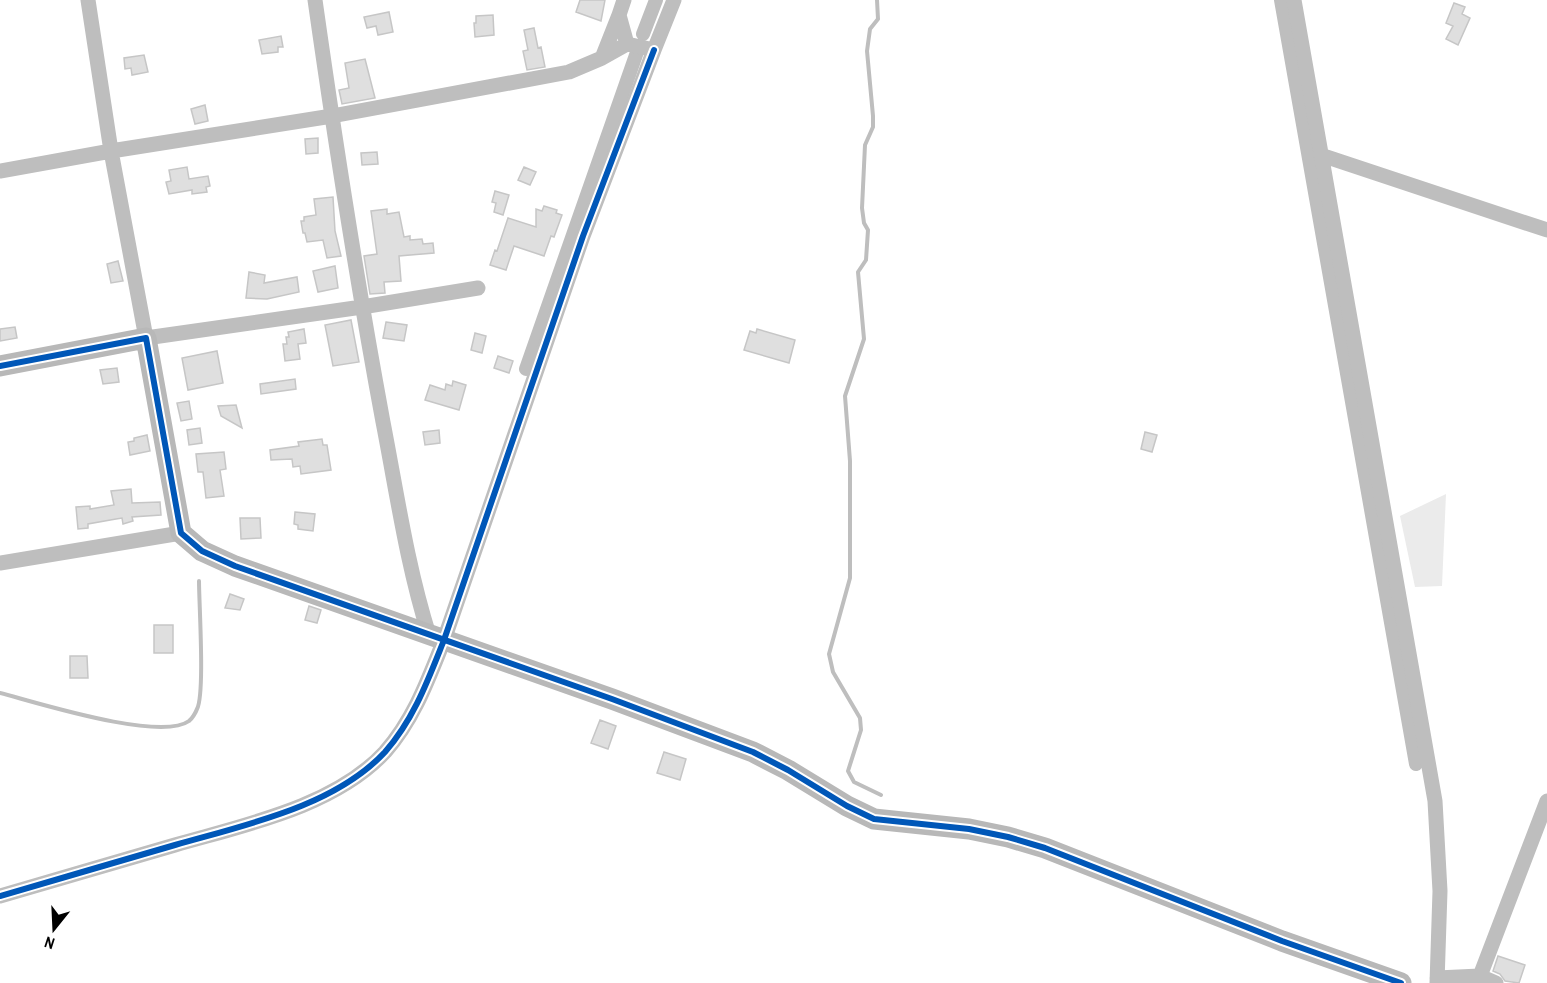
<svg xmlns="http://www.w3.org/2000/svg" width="1547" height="983" viewBox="0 0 1547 983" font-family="'Archivo Narrow',sans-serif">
  <rect width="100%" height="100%" fill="#fff"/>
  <path fill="#ebebeb" d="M1446,494l-4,92 -27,1 -15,-71z"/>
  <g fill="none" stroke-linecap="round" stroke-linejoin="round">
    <path stroke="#bebebe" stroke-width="4" d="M877,0l1,19 -8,10 -3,22 6,65v11l-8,18 -3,63 2,15 4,7 -2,30 -8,12 6,67 -19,57 5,65v117l-21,76 4,18 27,46 1,12 -13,41 6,11 27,13
      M0,693c35,9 160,49 189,28 3,-2 7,-9 8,-12 8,-15 2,-105 2,-128"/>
    <path stroke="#bebebe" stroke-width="14" d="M1281,0l135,764
      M643,34l13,-34
      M526,369l110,-314"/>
  </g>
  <path fill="#dfdfdf" stroke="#c6c6c6" stroke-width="1.5" d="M580,0h25l-4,21 -25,-9z
    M1454,3l11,4 -3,7 8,4 -12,27 -12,-6 7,-13 -7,-3z
    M389,12l4,20 -15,3 -2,-9 -9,2 -3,-11z
    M493,15l1,20 -19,2 -1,-14h2v-7z
    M534,28l4,20 3,-1 4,20 -18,3 -4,-19 5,-1 -4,-20z
    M281,36l2,11h-5v5l-16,2 -3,-14z
    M144,55l4,17 -16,3 -1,-7 -6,1 -1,-11z
    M365,59l10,39 -33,6 -3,-14 10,-2 -4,-25z
    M205,105l3,16 -13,3 -4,-15z
    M318,138v15l-12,1 -1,-15z
    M377,152l1,12 -16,1 -1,-12z
    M187,167l2,12 19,-3 2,10 -4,1 1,5 -15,2v-4l-23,4 -3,-12 5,-1 -2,-11z
    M524,167l12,5 -6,13 -12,-5z
    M495,191l14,4 -6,20 -9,-3 2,-9 -4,-1z
    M333,197l2,34 6,25 -14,2 -4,-18 -16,2 -2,-9h-2l-2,-12h3v-4l12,-2 -2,-16z
    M544,206l13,4 -1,3 6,2 -8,22 -3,-1 -7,20 -30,-10 -8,24 -16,-5 5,-15 2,1 11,-33 28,9v-18l6,2z
    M387,209v5l12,-2 5,25 6,-1v4l12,-1 1,5 10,-1 1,10 -35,3 2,25 -17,1 1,11 -15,1 -6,-38 13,-2 -6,-43z
    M118,261l5,20 -12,2 -4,-19z
    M335,266l3,22 -20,4 -5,-21z
    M249,272l16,3 -1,8 33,-6 2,15 -32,7 -21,-1z
    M351,320l8,42 -26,4 -8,-41z
    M386,322l21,3 -3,16 -21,-3z
    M15,327l2,11 -17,3v-12z
    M304,329l2,14 -8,1 2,15 -15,2 -2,-17h4l-1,-7h3l-1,-5z
    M757,329l38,11 -6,23 -45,-13 6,-19 6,2z
    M475,333l11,3 -4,17 -11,-3z
    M217,351l6,32 -35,7 -6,-32z
    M498,356l15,5 -4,12 -15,-5z
    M117,368l2,14 -16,2 -3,-14z
    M295,379l1,10 -35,5 -1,-10z
    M453,381l13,4 -7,25 -34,-10 5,-15 15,5 1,-6 6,2z
    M189,401l3,18 -11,2 -4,-18z
    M236,405l6,23 -21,-12 -3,-10z
    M200,428l2,15 -13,2 -2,-15z
    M439,430l1,13 -15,2 -2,-13z
    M1145,432l12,3 -5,17 -11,-3z
    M147,435l3,16 -20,4 -2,-13 6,-1v-3z
    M322,439l1,6h4l4,25 -30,4 -1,-8 -7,1 -1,-8 -21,1 -1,-10 29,-4 -1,-4z
    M224,452l2,17 -6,1 4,26 -18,2 -3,-26h-5l-2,-18z
    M131,489l1,14 28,-1 1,13 -29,2 1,4 -10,3 -1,-6 -6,1 -28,5v4l-10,1 -2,-22 14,-1v3l24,-4 -3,-14z
    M295,512l20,2 -2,17 -15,-2v-4l-4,-1z
    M240,518h20l1,20 -20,1z
    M230,594l14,5 -4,11 -15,-2z
    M309,606l12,4 -4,13 -12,-3z
    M154,625h19v28h-19z
    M70,656h17l1,22h-18z
    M600,720l16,6 -8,23 -17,-6z
    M664,752l22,7 -6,21 -23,-7z
    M1498,956l27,9 -6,18 -14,-2 -5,-7 -7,-3z"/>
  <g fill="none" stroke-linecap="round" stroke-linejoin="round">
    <path stroke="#bebebe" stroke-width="15" d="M88,0l23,151 35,187 216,-31 116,-19
      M315,0c20,141 42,282 68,422 14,72 24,143 46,213
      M624,0l-5,15 8,29
      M1294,0l141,801 5,90 -3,92
      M602,58l17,-43
      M1321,155l226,75
      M0,171l111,-20 221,-35 237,-44 33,-14 25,-14 27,6 20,-50
      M0,563l181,-30
      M0,896c58,-17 117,-34 175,-51 69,-20 159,-38 210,-93 29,-33 43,-72 59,-112l139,-404 71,-186
      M1480,976l16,7
      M1437,978l43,-2 67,-175"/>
    <path stroke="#b8b8b8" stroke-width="21" d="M0,366l146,-28 35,195 21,18 33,15 377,133 141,53 35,18 59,36 27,13 95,10 39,8 37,11 237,93 119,42"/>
    <defs>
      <path id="cycleway" d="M0,366l146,-28 35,195 21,18 33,15 377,133 141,53 35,18 59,36 27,13 95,10 39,8 37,11 237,93 119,42
        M0,896c58,-17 117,-34 175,-51 69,-20 159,-38 210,-93 29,-33 43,-72 59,-112l139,-404 71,-186"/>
    </defs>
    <use href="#cycleway" stroke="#fff" stroke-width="10"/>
    <use href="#cycleway" stroke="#0057b8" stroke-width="6"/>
  </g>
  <g transform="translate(54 929) rotate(198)" stroke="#ffffff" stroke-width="4.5" paint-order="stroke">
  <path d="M0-4.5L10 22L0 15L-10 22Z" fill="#000000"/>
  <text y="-9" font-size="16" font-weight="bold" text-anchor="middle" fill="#000000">N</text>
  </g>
</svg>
